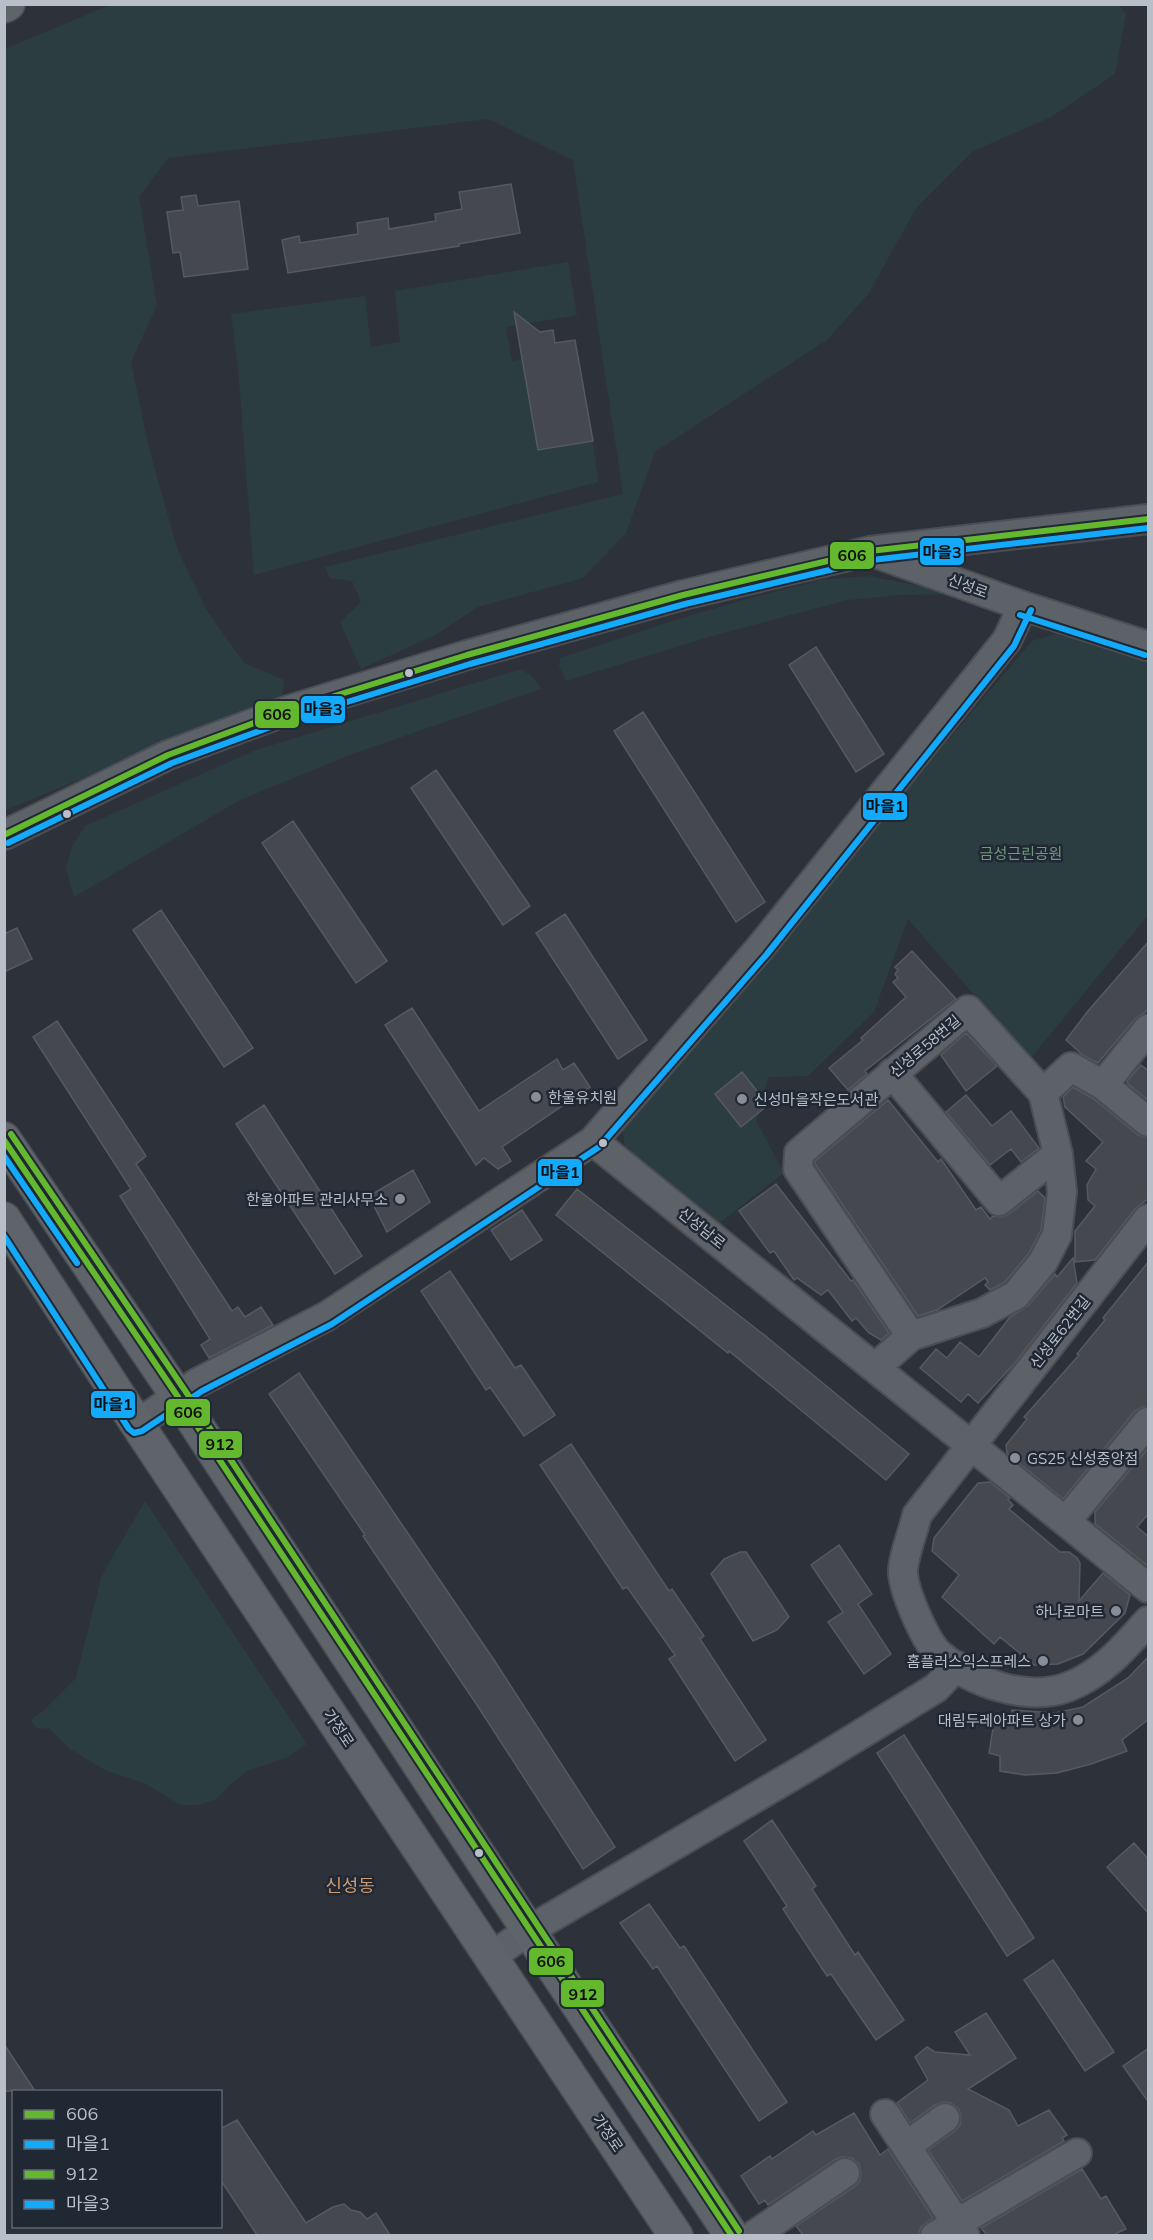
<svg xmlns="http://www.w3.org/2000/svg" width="1153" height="2240" viewBox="0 0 1153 2240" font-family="Mulish,'Noto Sans KR',sans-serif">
  <rect width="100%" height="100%" fill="#2d323a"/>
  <path fill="#2b3d40" d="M112,4h1006l8,10 -11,60 -64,43 -78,34 -56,56 -49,87 -40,45 -173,113 -29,81 -43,45 -105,29 -43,28 -74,34 -21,-47 21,-20 -9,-21 -22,-3 -5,-11 298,-73 -50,-334 -85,-41 -320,39 -29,39 18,108 -26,57 18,86 28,100 29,61 38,54 40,17 -2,21 -127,48 -150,61v-761z
    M568,262l9,53 -71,12 6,34 10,-2 71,82 5,41 -344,93 -16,-208 -7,-53 134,-18 6,51 29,-5 -5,-51z
    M868,576l96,18 -65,1 -52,5 -138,37 -143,44 -7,-15 1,-8 119,-39 75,-22 66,-17z
    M1059,633l89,27v255l-118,144 -122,-140 -34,93 -66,64 -40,1 -12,44 28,52 -67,52 -92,-77 -3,-22 410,-485z
    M521,669l12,8 8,12 -189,65 -112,46 -166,97 -8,-30 7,-22 12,-19 171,-76z
    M145,1501l162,243 -21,14 -39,13 -21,17 -10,12 -19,5h-16l-37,-22 -37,-12 -37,-22 -20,-20 -14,-1 -5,-8 12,-9 33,-33 26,-103z"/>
  <path fill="#45494f" stroke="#555a61" stroke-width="1.5" d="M511,184l9,49 -61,11v2l-171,27 -6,-33 17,-4 1,7 58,-9 -1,-11 31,-5 1,11 47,-8 -1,-7 27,-5 -3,-17z
    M196,195l2,11 41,-5 9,68 -64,8 -4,-25 -7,1 -6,-41 16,-2 -2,-13z
    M514,312l26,20 13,-2 2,13 20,-3 18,101 -55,9z
    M816,647l68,107 -28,18 -67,-107z
    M643,712l122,190 -29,20 -122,-191z
    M436,770l94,136 -27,19 -92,-137z
    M293,821l94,140 -31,22 -94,-140z
    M161,910l92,138 -29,19 -91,-137z
    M565,914l82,126 -29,19 -82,-126z
    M17,928l15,31 -28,13v-38z
    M1149,941v68l-14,10 -37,44 -14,-7 -18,-16 22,-29z
    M912,951l44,48 -91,72 2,3 -19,16 -19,-22 34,-28 -2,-2 45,-41 -13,-15 5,-4 -3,-4 3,-4 -3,-3z
    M412,1008l67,103 78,-52 6,11 11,-7 16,24 -88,60 9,14 -13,8 -14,-11 -8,7 -91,-140z
    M57,1021l89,135 -10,8 96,147 6,-4 7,10 16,-10 12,18 -64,33 -8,-13 9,-6 -90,-143 11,-7 -98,-152z
    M966,1033l31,33 -31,25 -25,-36z
    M1141,1065l8,6v30l-21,-17 -1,-3z
    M742,1072l26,33 -27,22 -26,-33z
    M1073,1087l21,12 44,36 11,3v60l-14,11 -40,51 -20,2v-31l20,-25 -7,-6 -1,-15 9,-16 -10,-8 17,-19 -38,-35 -2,-10z
    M966,1095l26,31 19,-15 28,37 -18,14 -10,-13 -21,16 -44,-53z
    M888,1100l50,62 3,-3 35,51 5,-3 9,12 3,-3 8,1 8,-3 29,-23 7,7 -4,32 -12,23 -24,29 -15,8 -5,-5 3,-3 -3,-4 -48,32 -19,6 -103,-152v-3z
    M264,1105l98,151 -27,18 -99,-150z
    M413,1170l17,32 -43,30 -18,-36z
    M776,1184l75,97 2,-1 36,53 -8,7 -12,-7 -13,-15 -4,3 -24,-31 -7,5 -24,-17 -3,2 -20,-29 -4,2 -31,-42z
    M577,1189l191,149 141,116 -23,26 -157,-129 -1,2 -172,-138z
    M522,1210l20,30 -31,20 -20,-30z
    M1073,1258l4,25 -63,81 -36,39 -10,-9 -7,8 -41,-34 16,-19 11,9 13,-16 19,15 31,-40 18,-11 27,-32 2,3z
    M1149,1261v145l-7,1 -7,4 -72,88 -56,-46 -1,-8 21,-26 -3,-2 55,-62 -2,-1 28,-34 -2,-2z
    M450,1271l65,97 6,-3 34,50 -31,21 -34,-49 -4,3 -65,-99z
    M299,1373l195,287 121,187 -32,22 -106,-164 -114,-169 2,-1 -96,-141z
    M571,1444l98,147 3,-2 32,47 -4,3 66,101 -31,21 -66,-102 6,-4 -48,-68 -4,2 -83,-124z
    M1149,1447v66l-12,14 12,10v30l-54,-43v-12z
    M990,1482l20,16 -2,2 5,5 -4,4 51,43h9l8,6 3,5 -1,38 24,-28 27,22 -5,18 -42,41 -25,10 -24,1 -34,-28 -6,7 -52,-47 17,-22 -27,-24 2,-13 44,-55z
    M839,1545l33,49 -14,10 33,50 -27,20 -36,-52 15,-10 -32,-47z
    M740,1552h6l43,65 -12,13 -24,11 -42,-67 13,-15z
    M1149,1656v63l-27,21 5,11 -36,13 -34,9 -32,2 -25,-4v-15l-11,-3 5,-31 15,2 3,-14 43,3 28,-6 45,-29z
    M904,1735l130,203 -27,18 -130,-203z
    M772,1820l44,66 -4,3 43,66 3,-3 46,68 -28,20 -45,-66 -4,2 -44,-67 4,-3 -43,-65z
    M1134,1843l15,17v54l-42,-47z
    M649,1904l31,44 4,-2 103,156 -28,19 -102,-155 -4,3 -33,-46z
    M1053,1960l61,92 -29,19 -61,-91z
    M986,2013l30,45 -48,31 41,21 9,16 31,-16 18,25 -5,3 2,3 -102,60 -34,-51 27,-19 5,-6 1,-8 -2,-8 -8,-6 -8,-1 -8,3 -25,18 -13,-20 31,-23 -13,-23 12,-10 8,5 35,3 -15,-23z
    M4,2044l31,47h-31z
    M1149,2048v55l-26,-37z
    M854,2113l26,42 8,-6 45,69 -12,9 -3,8h-115l-7,-9 58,-39 6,-6 1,-9 -2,-8 -7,-6 -9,-1 -7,2 -68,46 -3,-5 -6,4 -18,-28 29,-20 2,3 41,-28 3,4z
    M237,2120l69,103 27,-16 11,-3 7,6 9,2 7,7 9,-6 14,22h-133l-37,-56v-50z
    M1082,2169l19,30 5,-3 20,33 -13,6h-126l-6,-7z"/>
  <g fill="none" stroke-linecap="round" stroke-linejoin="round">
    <defs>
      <path id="minor" d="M875,553l148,53 125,40
        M4,835l164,-80 121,-45 178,-55 216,-60 187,-44 278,-32
        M892,1073l107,128 59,-47
        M1103,1085l45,37
        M593,1141l555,447
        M1148,1219l-231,296c-3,14 -15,45 -14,58 1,19 23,70 37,82 32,28 87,47 128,32 34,-13 57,-40 80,-66
        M911,1336l-113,-167 1,-16 169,-143 75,83
        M876,1367l35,-31 71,-23 34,-18 27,-33 14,-27 5,-43 -4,-38 -15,-61 28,-26 32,18 45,-56
        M137,1424l60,-41 130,-67 266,-175 167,-193 247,-308 16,-34
        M1066,1521l82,-99
        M491,1957l37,-26 281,-165 127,-78 21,-22
        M885,2114l80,122
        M906,2146l39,-28
        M753,2236l92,-63
        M935,2236l142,-83"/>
      <path id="major" d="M4,6l4,-2
        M4,1139l174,258 325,495 229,344
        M4,1219l133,205 539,812"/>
    </defs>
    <use href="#minor" stroke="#4b4e54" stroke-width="32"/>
    <use href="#major" stroke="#484d53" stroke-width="36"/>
    <use href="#minor" stroke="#5d6168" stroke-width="28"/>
    <use href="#major" stroke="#5f636a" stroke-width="33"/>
    <defs>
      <path id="bus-1" d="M4,835l164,-80 121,-45 178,-55 216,-60 187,-44 278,-32
        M4,1140l174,257 554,839"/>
      <path id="bus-2" d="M1020,615l125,40
        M4,1156l73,107
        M4,1236l125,193 5,4 8,-2 60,-40 130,-67 267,-177 168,-193 247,-308 17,-36"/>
      <path id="bus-3" d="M11,1134l175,258 553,839"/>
      <path id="bus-4" d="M8,843l164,-80 120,-44 178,-55 215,-60 187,-44 276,-32"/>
    </defs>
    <use href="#bus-1" stroke="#202834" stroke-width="10"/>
    <use href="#bus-2" stroke="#202834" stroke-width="10"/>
    <use href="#bus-3" stroke="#202834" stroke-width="10"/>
    <use href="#bus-4" stroke="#202834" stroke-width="10"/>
    <use href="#bus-1" stroke="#64b82e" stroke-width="6"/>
    <use href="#bus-2" stroke="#13aafc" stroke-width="6"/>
    <use href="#bus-3" stroke="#64b82e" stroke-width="6"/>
    <use href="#bus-4" stroke="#13aafc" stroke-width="6"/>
  </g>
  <g fill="#b8bfc9" stroke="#202834" stroke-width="2">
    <circle cx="409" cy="673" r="5"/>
    <circle cx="67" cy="814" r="5"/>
    <circle cx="603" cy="1143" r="5"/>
    <circle cx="479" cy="1853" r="5"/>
  </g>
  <g fill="#878e97" stroke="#202834" stroke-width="2">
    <circle cx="536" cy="1097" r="6"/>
    <circle cx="742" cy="1099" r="6"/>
    <circle cx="400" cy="1199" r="6"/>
    <circle cx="1015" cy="1458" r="6"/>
    <circle cx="1116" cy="1611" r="6"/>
    <circle cx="1043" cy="1661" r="6"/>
    <circle cx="1078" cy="1720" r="6"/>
  </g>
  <g text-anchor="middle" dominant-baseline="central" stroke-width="5" stroke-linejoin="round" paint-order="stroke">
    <g font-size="15" fill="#b8bfc9" stroke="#202834">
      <text transform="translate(968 586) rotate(20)">신성로</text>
      <text transform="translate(925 1046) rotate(-40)">신성로58번길</text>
      <text transform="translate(702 1228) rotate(39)">신성남로</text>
      <text transform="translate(1060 1332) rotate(-52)">신성로62번길</text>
      <text transform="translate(339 1728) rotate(56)">가정로</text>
      <text transform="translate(608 2133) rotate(56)">가정로</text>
    </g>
    <g font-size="15" fill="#71987b" stroke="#202834">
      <text x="1021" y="853">금성근린공원</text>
    </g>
    <g font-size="15" fill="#b8bfc9" stroke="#202834" text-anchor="end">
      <text x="548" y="1097" text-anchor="start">한울유치원</text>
      <text x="754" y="1099" text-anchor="start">신성마을작은도서관</text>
      <text x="388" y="1199">한울아파트 관리사무소</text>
      <text x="1027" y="1458" text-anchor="start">GS25 신성중앙점</text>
      <text x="1104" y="1611">하나로마트</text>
      <text x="1031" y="1661">홈플러스익스프레스</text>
      <text x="1066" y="1720">대림두레아파트 상가</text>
    </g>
    <g font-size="18" fill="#ce9a6f" stroke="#202834">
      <text x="350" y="1885">신성동</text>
    </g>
  </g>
  <g stroke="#202834" stroke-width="2">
    <rect x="919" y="537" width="46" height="29" rx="6" fill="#13aafc"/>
    <rect x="829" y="541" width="46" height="29" rx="6" fill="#64b82e"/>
    <rect x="300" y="695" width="46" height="29" rx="6" fill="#13aafc"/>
    <rect x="254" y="700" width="46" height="29" rx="6" fill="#64b82e"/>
    <rect x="862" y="792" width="46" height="29" rx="6" fill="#13aafc"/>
    <rect x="537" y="1158" width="46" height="29" rx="6" fill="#13aafc"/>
    <rect x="90" y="1390" width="46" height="29" rx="6" fill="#13aafc"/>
    <rect x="165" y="1398" width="46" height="29" rx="6" fill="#64b82e"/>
    <rect x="198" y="1430" width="45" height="29" rx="6" fill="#64b82e"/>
    <rect x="528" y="1947" width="46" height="29" rx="6" fill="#64b82e"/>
    <rect x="560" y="1979" width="45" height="29" rx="6" fill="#64b82e"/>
  </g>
  <g font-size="16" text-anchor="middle" font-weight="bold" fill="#111">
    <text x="942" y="558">마을3</text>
    <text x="852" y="561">606</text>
    <text x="323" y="715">마을3</text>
    <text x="277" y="720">606</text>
    <text x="885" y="812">마을1</text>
    <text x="560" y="1178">마을1</text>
    <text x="113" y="1410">마을1</text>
    <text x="188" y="1418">606</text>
    <text x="220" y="1450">912</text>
    <text x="551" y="1967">606</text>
    <text x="583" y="2000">912</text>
  </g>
  <rect width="1153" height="2240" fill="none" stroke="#b8bfc9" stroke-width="12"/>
  <rect x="12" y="2090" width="210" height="138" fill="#202834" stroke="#5d6470" stroke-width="1.5"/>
  <rect x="24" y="2110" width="30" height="9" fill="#64b82e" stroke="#5d6470" stroke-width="1.5"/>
  <text x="66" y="2120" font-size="18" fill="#b8bfc9">606</text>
  <rect x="24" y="2140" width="30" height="9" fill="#13aafc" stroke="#5d6470" stroke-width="1.5"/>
  <text x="66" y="2150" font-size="18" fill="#b8bfc9">마을1</text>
  <rect x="24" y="2170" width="30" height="9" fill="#64b82e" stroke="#5d6470" stroke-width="1.5"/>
  <text x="66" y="2180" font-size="18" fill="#b8bfc9">912</text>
  <rect x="24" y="2200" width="30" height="9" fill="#13aafc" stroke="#5d6470" stroke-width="1.5"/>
  <text x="66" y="2210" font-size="18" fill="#b8bfc9">마을3</text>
</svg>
